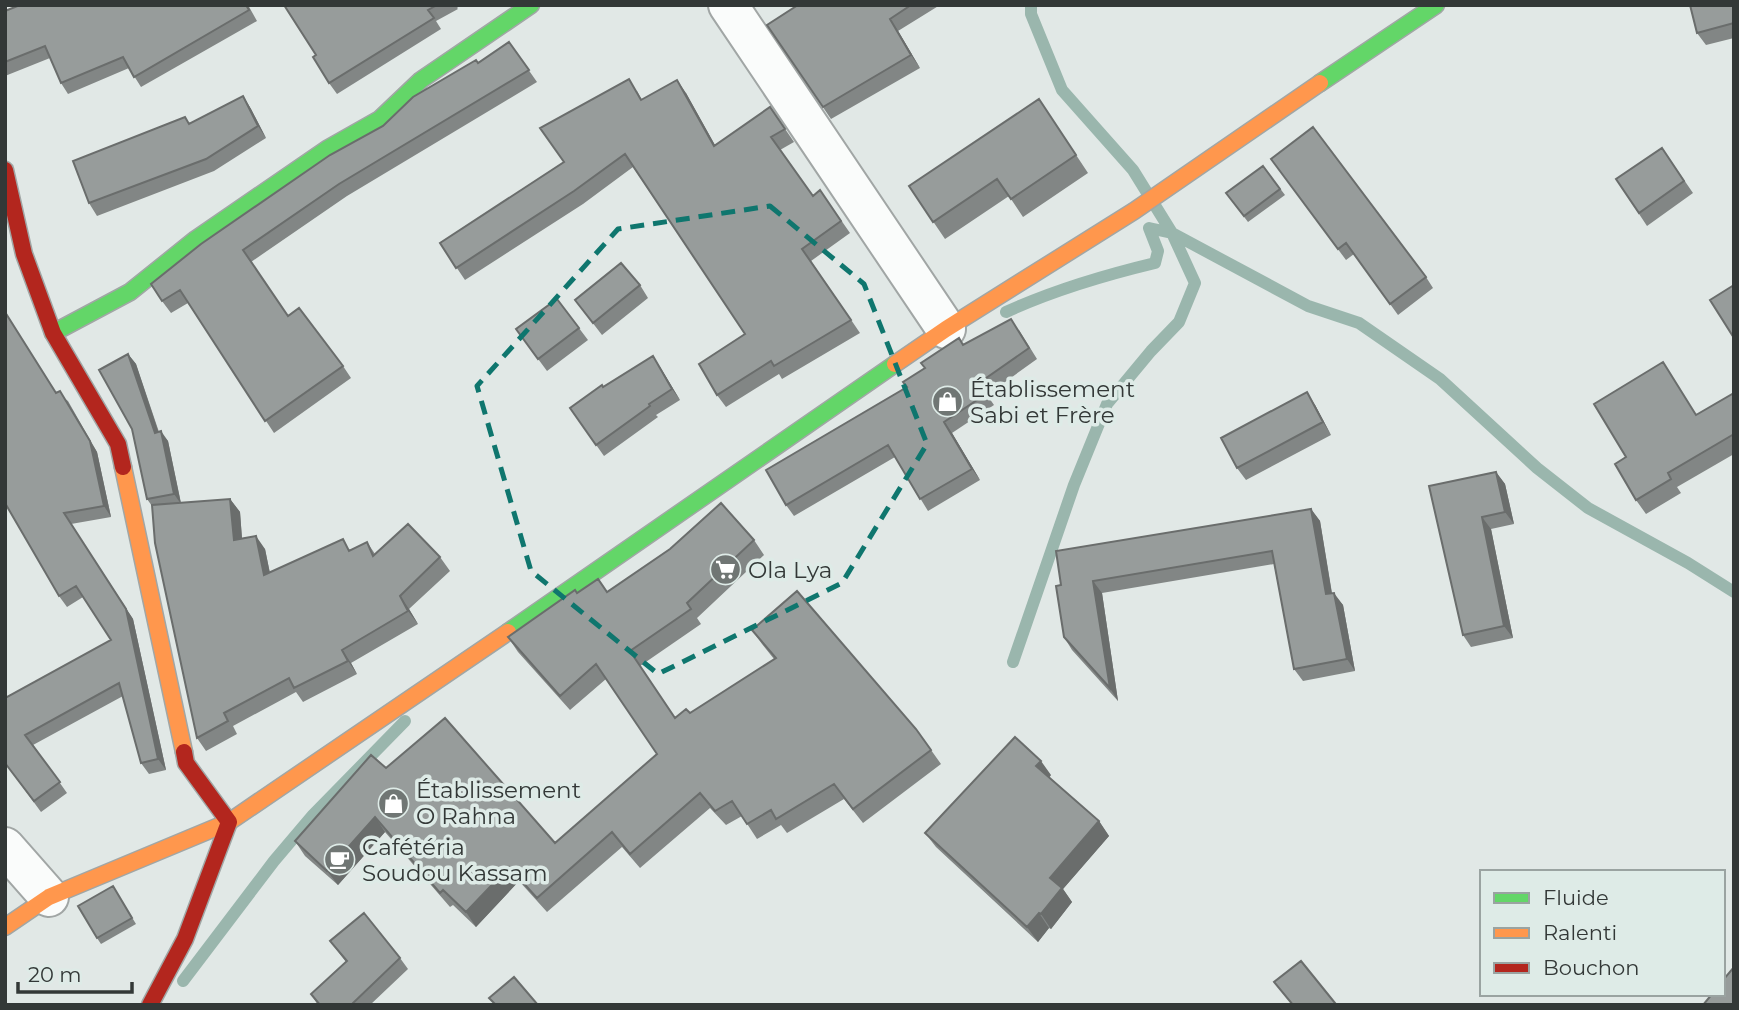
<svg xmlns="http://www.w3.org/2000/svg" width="1739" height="1010" viewBox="0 0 1739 1010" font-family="Montserrat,sans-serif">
  <rect width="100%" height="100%" fill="#e1e8e6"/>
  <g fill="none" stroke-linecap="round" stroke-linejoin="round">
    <path stroke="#9ab6ad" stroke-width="12" d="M1006,312c48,-22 99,-37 149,-49l3,-12 -9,-23 23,5 136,73 51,17 81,56 97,89 51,40 100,55 46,29
      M1013,662l61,-177 33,-81 44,-53 28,-29 16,-39 -23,-50 -39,-63 -71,-80 -31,-76v-9
      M183,981l91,-120 39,-46 92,-94"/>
    <defs>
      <path id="street" d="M728,5l218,324
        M5,847l44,50"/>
      <path id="fast" d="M1320,83l116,-78
        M53,333l77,-41 66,-53 131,-90 53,-30 41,-39 110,-75
        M508,632l387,-268"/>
      <path id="slow" d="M895,364l51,-35 188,-118 186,-128
        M123,467l61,285
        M5,927l44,-30 180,-75 279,-190"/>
      <path id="jam" d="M5,170l19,84 29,79 65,111 5,23
        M150,1005l35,-66 44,-117 -43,-59 -2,-11"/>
    </defs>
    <use href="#street" stroke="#a1a6a5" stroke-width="42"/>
    <use href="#fast" stroke="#a1a6a5" stroke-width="19"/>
    <use href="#slow" stroke="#a1a6a5" stroke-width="19"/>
    <use href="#jam" stroke="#a1a6a5" stroke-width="19"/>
    <use href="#street" stroke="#fafcfb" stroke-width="38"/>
    <use href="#fast" stroke="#63d668" stroke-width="16"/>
    <use href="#slow" stroke="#ff974d" stroke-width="16"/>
    <use href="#jam" stroke="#b3261e" stroke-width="16"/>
  </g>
  <path fill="#828685" d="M248,5l9,16 -116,66 -12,-19 -61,26 -7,-11 -11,-25 -45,18v-65z
    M284,5h176l-3,3 1,1 -22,12 5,8 -104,65 -8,-11 -13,-28z
    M798,5h142l-42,26 22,37 -89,51 -64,-94z
    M1734,5v33l-28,7 -9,-12z
    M509,42l28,40 -190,114 -96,66 37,54 55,50 8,12 -77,55 -86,-130 -17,10 -9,-12 221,-175z
    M637,91l5,9 44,-7 29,52 55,-38 24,35 -14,8 33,46 7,-6 30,43 -39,28 49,72 -78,46 -3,-5 -53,33 -9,-12 28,-61 -112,-167 -50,37 -118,76 -25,-37 124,-80z
    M243,96l8,13 15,29 -52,33 -117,45 -8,-13 101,-80z
    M1039,99l49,74 -65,44 -14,-21 -64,43 -36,-53z
    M1662,148l31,45 -46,33 -31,-47z
    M1271,159l155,118 7,11 -35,27 -44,-61 -8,6z
    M1263,166l22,29 -37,27 -22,-29z
    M640,285l8,13 -46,37 -27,-35z
    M557,299l31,41 -41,31 -31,-42z
    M1019,330l18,29 -50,36 7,10 -42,28 28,47 -52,31 -33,-54 -101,59 -8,-11 178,-160z
    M128,354l8,10 23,68 9,9 13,62 49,-4 10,13 2,26 23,11 5,24 80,-23 17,-8 8,12 65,3 10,14 -41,38 9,15 -67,39 6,11 -54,28 -7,-10 -63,34 4,8 -31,17 -9,-13 -45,-232 -5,-7z
    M660,367l20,33 -24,15 2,2 -54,39 -34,-48z
    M1672,376l24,39 38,-22v61l-57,33 4,6 -35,21 -10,-14 -10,-43z
    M57,393l11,8 29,51 14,65 -40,7 62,95 33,151 -17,4 -8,-11 -18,-67 -90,49 34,48 -26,19 -36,-49v-65l106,-58 -28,-43 -16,10 -8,-11z
    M1315,405l16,30 -85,45 -9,-12z
    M1496,472l9,12 9,40 -23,5 22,109 -42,9 -8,-12 -34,-149z
    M1311,509l9,12 12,72 11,12 12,66 -52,10 -9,-12 -20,-105 -172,29 16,108 -46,-51 -8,-13 -3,-52z
    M754,540l10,15 -67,63 4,6 -61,42 35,52 15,-5 84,-54 -12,-15 -10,-14 164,99 25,35 -78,59 -19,-24 -57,34 -6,-8 -24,14 -15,-23 -16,9 -16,-17 -70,60 -18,-21 -75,65 -28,-31 -43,46 -23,-22 -3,2 -65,-75 -47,53 -33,-29 -10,-15 91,-73 169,75 102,-89 -51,-75 -36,31 -52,-58 -10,-15 69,-44 31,-1z
    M1051,775l-2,3 50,43 10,15 -46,53 9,13 -21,27 -2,-1 -11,14 -102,-95 -11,-14z
    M117,893l19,31 -35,20 -4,-6z
    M330,941l70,17 8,11 -38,36h-52l-7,-11 35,-32z"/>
  <path fill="#6a6d6c" d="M890,19l8,12 22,37 -9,-13z
    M677,80l9,13 36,65 -8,-12z
    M243,96l8,13 15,29 -8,-12z
    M128,354l8,10 26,79 -7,-10z
    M653,356l7,11 20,33 -8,-11z
    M60,391l37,61 14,65 -7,-11z
    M1307,392l8,13 16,30 -8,-13z
    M944,422l8,11 28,47 -8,-11z
    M161,431l7,10 13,63 -7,-10z
    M1496,472l9,12 9,40 -9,-12z
    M230,499l10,13 3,41 -9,-13z
    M1311,509l9,12 14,86 -8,-13z
    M1482,517l9,12 22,109 -9,-12z
    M71,524l62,95 33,151 -8,-11z
    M256,536l9,13 8,40 -9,-14z
    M1093,581l9,12 16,108 -8,-13z
    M1334,593l9,12 12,66 -8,-12z
    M400,596l9,13 9,15 -10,-13z
    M342,650l9,13 6,11 -9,-13z
    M1041,761l10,14 -5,6 -10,-15z
    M375,817l10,15 -47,53 -11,-14z
    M1099,821l10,15 -46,53 9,13 -21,27 -10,-15 9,-36z
    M509,867l10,14 -43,46 -10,-15z
    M1039,913l10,15 -11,14 -11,-15z"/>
  <path fill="#979c9b" stroke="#6a6d6c" stroke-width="2" d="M20,5h226l3,5 -115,67 -11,-20 -62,26 -16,-37 -40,16v-51z
    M284,5h153l-9,5 6,8 -105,65 -16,-26 3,-2z
    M798,5h113l-21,14 21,36 -88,52 -56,-82z
    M1690,5h44v18l-37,10z
    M509,42l20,28 -190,114 -96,66 45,66 11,-8 44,58 -78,55 -85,-131 -18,11 -11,-17 50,-40 129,-89 53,-29 30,-29 63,-37 2,3z
    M629,79l12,21 36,-20 37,66 56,-39 15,22 -14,8 42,59 7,-6 21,31 -39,28 49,71 -77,46 -3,-5 -54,34 -18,-31 46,-30 -120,-180 -51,37 -118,77 -16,-25 124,-81 -24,-34z
    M243,96l15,30 -52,33 -117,44 -16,-42 112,-44 4,7z
    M1039,99l37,56 -65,44 -14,-20 -64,43 -24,-36z
    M1313,127l113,150 -36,27 -44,-61 -8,6 -67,-90z
    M1662,148l22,33 -45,32 -23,-34z
    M1263,166l17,23 -36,27 -18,-23z
    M621,263l19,22 -47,38 -18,-23z
    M1734,285v53l-24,-38z
    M557,299l22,29 -41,31 -22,-30z
    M5,312l51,81 4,-2 30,50 14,65 -40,7 62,96 32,150 -17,4 -22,-80 -94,52 35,47 -26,19 -29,-38v-65l106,-58 -35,-54 -17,10 -54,-93z
    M1011,319l18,29 -50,35 7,11 -42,28 28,47 -52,30 -32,-54 -102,60 -20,-35 141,-83 -4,-5 22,-14 -4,-5 38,-25 4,7z
    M128,354l27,79 6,-2 13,63 -27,5 -15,-70 -33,-59z
    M653,356l19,33 -23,15 1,2 -54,39 -26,-37 32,-23 1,2z
    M1663,362l33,53 38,-22v41l-66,39 3,6 -35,21 -21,-36 11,-7 -32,-53z
    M1307,392l16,30 -86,46 -16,-30z
    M1496,472l9,40 -23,5 22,109 -41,9 -34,-149z
    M230,499l4,41 22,-4 8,39 79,-36 6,12 18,-9 6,14 35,-32 32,33 -40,39 8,15 -66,39 6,11 -54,27 -5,-10 -65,35 4,8 -31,17 -42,-195 -3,-38z
    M721,503l33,37 -67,63 4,6 -61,42 45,67 11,-9 4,4 86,-55 -24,-28 45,-39 119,138 15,21 -78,59 -19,-25 -58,35 -5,-9 -24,14 -15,-23 -17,10 -15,-18 -70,61 -18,-22 -75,66 -28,-31 -43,45 -23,-22 -3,3 -65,-76 -48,54 -32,-30 76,-86 15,13 59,-50 110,125 102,-89 -61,-90 -36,32 -52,-59 67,-47 2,3 21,-14 9,13 63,-43z
    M1311,509l15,85 8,-1 13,66 -53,10 -22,-118 -179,30 17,107 -46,-51 -8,-51 5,-1 -5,-34z
    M1015,737l26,24 -5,5 63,55 -49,57 12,10 -21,26 -2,-1 -12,14 -102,-94z
    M113,886l19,32 -35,20 -19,-32z
    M364,913l36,45 -49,47h-31l-9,-11 36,-33 -17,-20z
    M1301,961l34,42 -2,2h-40l-19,-23z
    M1734,967v38h-31l9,-11h11v-14z
    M514,977l24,28h-42l-7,-7z"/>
  <path fill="none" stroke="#0f766e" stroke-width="5" stroke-dasharray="14 9" stroke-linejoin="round" d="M770,206l94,78 63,160 -85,139 -184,91 -127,-103 -54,-185 141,-157z"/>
  <defs>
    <symbol id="shop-disc" viewBox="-11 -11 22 22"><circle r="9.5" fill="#707674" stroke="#deebe7"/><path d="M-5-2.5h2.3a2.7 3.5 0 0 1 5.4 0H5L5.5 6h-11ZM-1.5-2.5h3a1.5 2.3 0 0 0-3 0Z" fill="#fff"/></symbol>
    <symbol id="supermarket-disc" viewBox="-11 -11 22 22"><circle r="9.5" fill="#707674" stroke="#deebe7"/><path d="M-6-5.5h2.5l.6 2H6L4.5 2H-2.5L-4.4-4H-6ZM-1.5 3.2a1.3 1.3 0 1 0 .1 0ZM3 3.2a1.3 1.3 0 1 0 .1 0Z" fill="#fff"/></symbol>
    <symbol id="cafe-disc" viewBox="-11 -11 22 22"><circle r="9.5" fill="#707674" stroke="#deebe7"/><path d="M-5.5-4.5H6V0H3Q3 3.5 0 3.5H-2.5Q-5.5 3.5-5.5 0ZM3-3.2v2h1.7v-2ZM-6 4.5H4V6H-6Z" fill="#fff"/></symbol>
  </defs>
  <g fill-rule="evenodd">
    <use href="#shop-disc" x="930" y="384" width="35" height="35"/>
    <use href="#supermarket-disc" x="708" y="552" width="35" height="35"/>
    <use href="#shop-disc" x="376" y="786" width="35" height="35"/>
    <use href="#cafe-disc" x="322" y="842" width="35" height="35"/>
  </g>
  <g text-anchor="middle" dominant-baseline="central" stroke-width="7" stroke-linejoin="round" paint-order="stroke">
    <g font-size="23" fill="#333837" stroke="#deebe7" text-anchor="start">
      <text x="970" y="389">Établissement<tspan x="970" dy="26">Sabi et Frère</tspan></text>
      <text x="748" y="570">Ola Lya</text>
      <text x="416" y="790">Établissement<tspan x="416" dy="26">O Rahna</tspan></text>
      <text x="362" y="847">Cafétéria<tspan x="362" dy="26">Soudou Kassam</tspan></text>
    </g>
  </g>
  <rect width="1739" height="1010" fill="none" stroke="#333837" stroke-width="14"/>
  <rect x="1480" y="870" width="245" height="126" fill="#deebe7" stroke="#9aa3a1" stroke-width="2"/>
  <rect x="1494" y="893" width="35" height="10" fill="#63d668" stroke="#9aa3a1" stroke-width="2"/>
  <text x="1543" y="905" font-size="21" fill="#333837">Fluide</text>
  <rect x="1494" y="928" width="35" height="10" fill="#ff974d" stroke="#9aa3a1" stroke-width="2"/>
  <text x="1543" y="940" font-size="21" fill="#333837">Ralenti</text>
  <rect x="1494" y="963" width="35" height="10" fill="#b3261e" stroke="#9aa3a1" stroke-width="2"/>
  <text x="1543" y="975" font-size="21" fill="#333837">Bouchon</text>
  <path d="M18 982v10h114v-10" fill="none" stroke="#333837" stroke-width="3.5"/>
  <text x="28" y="982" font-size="21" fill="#333837" stroke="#deebe7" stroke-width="5" paint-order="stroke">20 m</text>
</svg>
